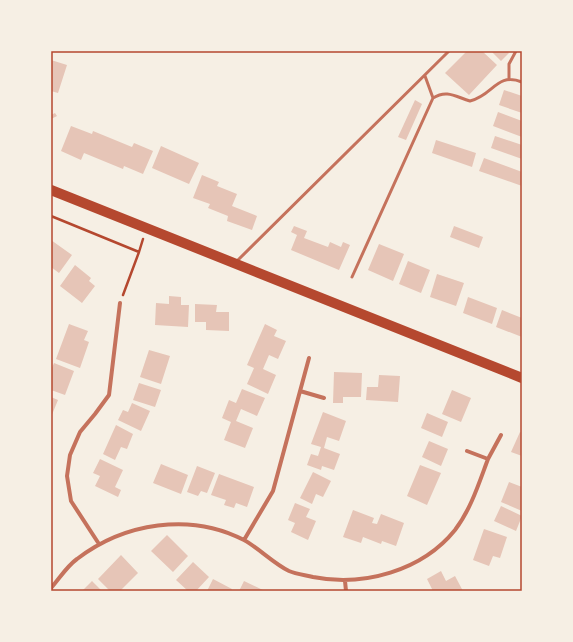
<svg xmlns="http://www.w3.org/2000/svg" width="573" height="642" viewBox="0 0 573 642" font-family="'Fira Sans',sans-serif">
  <rect width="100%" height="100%" fill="#f6efe4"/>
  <path fill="#e6c5b7" d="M467,51h15l15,14 -28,30 -24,-22z
    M491,51h16l2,2 -8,8z
    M51,60l16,5 -9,28 -7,-2z
    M504,90l18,6v17l-23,-8z
    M415,100l7,4 -16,36 -8,-3z
    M498,112l24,9v16l-29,-11z
    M55,113l2,3 -6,3v-4z
    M71,126l21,8 1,-3 39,16 2,-4 19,8 -10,23 -19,-8 -1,3 -39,-16 -3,7 -20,-9z
    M495,136l27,9v14l-31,-11z
    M436,140l40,13 -4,14 -40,-14z
    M161,146l38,17 -10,21 -37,-16z
    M484,158l38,14v14l-43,-15z
    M202,175l17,7 -2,4 20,8 -5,12 25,10 -5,14 -25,-9 1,-5 -20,-8 2,-4 -17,-6z
    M294,226l13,5 -3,7 24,9 2,-5 11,5 2,-5 7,3 -11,25 -48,-20 6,-15 -6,-3z
    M454,226l29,11 -4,11 -29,-11z
    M51,240l21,15 -13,18 -8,-6z
    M379,244l25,10 -11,27 -25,-11z
    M408,261l22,9 -9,23 -22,-9z
    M75,265l16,13 -2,3 6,5 -13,17 -22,-17z
    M437,274l27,9 -8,23 -26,-9z
    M169,296l12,1v8h8l-1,22 -33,-2 1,-22 13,1z
    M468,297l29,11 -5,16 -29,-11z
    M195,304l22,1 -1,7h13v19l-23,-1v-8h-11z
    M502,310l20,8v19l-26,-10z
    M69,324l19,7 -4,9 5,2 -9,26 -24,-9z
    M265,324l12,6 -3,6 12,5 -8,18 -9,-4 -6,14 13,6 -8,19 -21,-10 7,-16 -7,-3z
    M149,350l21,6 -9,28 -21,-7z
    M54,363l20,8 -9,24 -14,-5v-20z
    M334,372l28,1 -1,24h-18v6h-10z
    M379,375l21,1 -2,26 -32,-2 1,-13h11z
    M139,383l22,7 -6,17 -22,-7z
    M242,389l23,9 -8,18 -16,-7 -5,12 17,7 -8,20 -21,-8 7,-18 -9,-4 7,-18 7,3z
    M452,390l19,8 -10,24 -19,-8z
    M51,397l7,3 -7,17z
    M132,403l18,8 -9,20 -23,-11 5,-10 5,2z
    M323,412l23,9 -7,20 -12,-4 -3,11 16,6 -6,16 -12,-4 -1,4 -14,-5 4,-11 7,2 3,-9 -10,-3z
    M427,413l21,9 -6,15 -21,-9z
    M116,425l17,9 -6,15 -6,-2 -6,13 -12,-6z
    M520,432l2,1v23l-11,-4z
    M429,441l19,8 -7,17 -19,-9z
    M100,459l23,11 -8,17 6,3 -3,7 -23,-11 5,-10 -7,-3z
    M161,464l27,11 -7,19 -28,-11z
    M420,465l21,8 -14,32 -20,-9z
    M197,466l18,7 -8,20 -6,-2 -3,5 -11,-4z
    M313,472l18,9 -8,16 -7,-3 -4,10 -12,-6z
    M219,474l35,13 -7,20 -11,-4 -2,5 -10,-3 2,-5 -15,-5z
    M509,482l13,5v24l-21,-9z
    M295,503l15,6 -4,8 10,4 -8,19 -17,-8 4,-9 -7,-3z
    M501,506l21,10 -6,15 -22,-10z
    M353,510l21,8 -2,5 5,1 4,-10 23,9 -8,23 -14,-5 -1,3 -18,-7 -2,6 -18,-6z
    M484,529l23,8 -7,21 -7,-2 -4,10 -16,-6z
    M167,535l21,21 -15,16 -22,-21z
    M121,555l17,18 -18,18h-10l-12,-12z
    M193,562l16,15 -13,14h-8l-12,-11z
    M441,571l5,10 9,-5 8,15h-30l-6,-12z
    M213,579l19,10 -1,2h-24z
    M92,581l10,10h-20z
    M244,581l21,10h-26z"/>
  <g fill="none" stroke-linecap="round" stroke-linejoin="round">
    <path stroke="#b5482f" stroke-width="2.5" d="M51,216l88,36 -16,43
      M139,252l4,-13"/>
    <path stroke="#c5725c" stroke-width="3" d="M509,78v-14l7,-13
      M433,98c14,-9 23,-1 37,3 24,-6 26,-29 52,-19
      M237,261l212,-210
      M352,277l81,-179 -8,-22"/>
    <path stroke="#c5725c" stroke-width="4" d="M300,391l24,7
      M488,459l13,-24
      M244,540l29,-49 36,-133
      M99,544l-28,-43 -4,-25 3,-21 10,-23 15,-18 14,-19 11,-92
      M345,581l1,10
      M51,588c8,-9 16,-22 26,-29 47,-36 113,-47 167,-19 16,9 29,23 45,31 7,3 16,4 24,6 50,10 109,-6 142,-47 16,-21 24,-47 33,-71l-21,-8"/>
    <path stroke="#b5482f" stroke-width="10" d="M51,190l471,188"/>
  </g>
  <rect width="573" height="642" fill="none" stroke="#f6efe4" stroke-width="104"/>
  <rect x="52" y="52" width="469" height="538" fill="none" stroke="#b5482f" stroke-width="1.5"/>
</svg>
